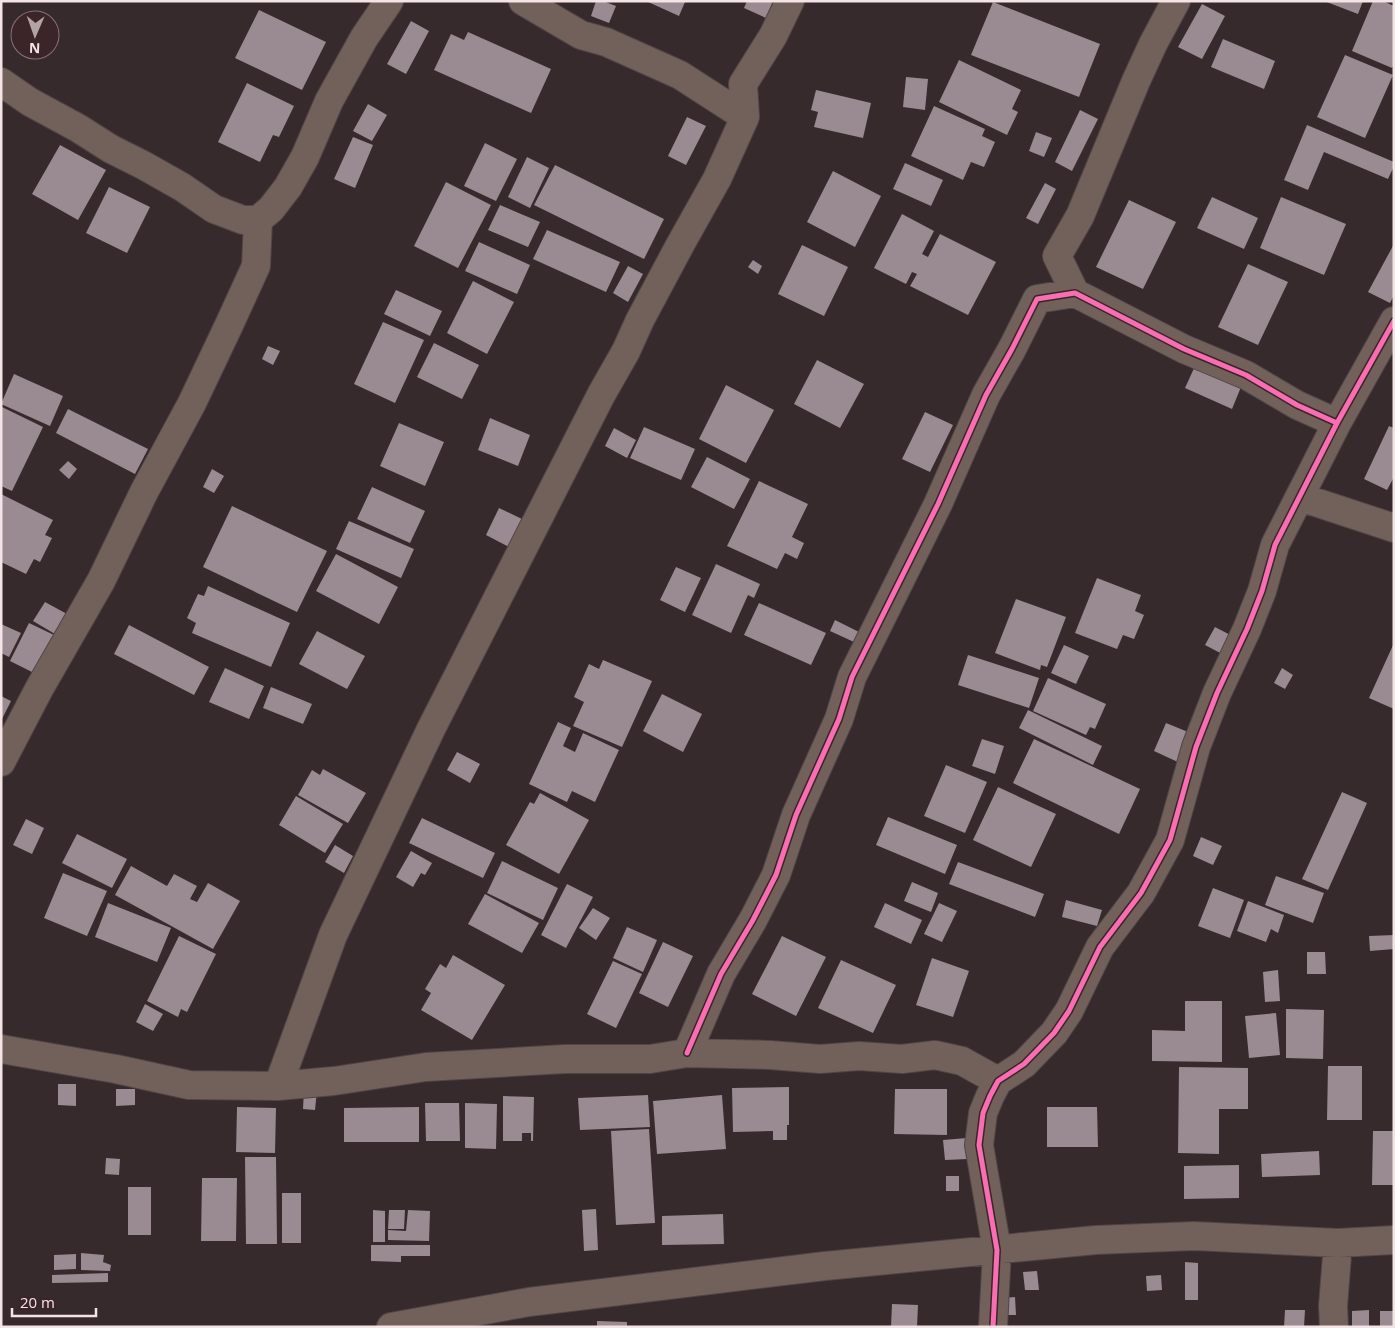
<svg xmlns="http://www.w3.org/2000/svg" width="1395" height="1328" viewBox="0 0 1395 1328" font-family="'Open Sans',sans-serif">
  <rect width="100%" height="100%" fill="#372a2c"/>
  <path fill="#9a8a92" d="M596,1h7l13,5 -7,17 -18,-7z
    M646,1h38l1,1 -6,14z
    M747,1h26l-7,17 -22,-10z
    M1324,1h39l-5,13z
    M1373,1h10l11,5v58l-2,4 -40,-17z
    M993,2l107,42 -21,53 -108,-42z
    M1202,4l23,12 -23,43 -24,-12z
    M259,10l67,32 -24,48 -67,-32z
    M411,21l18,10 -23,43 -19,-10z
    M468,32l83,37 -20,44 -97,-43 17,-36 13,6z
    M1223,39l52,22 -11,28 -53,-22z
    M1345,55l48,20 -28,63 -48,-21z
    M959,60l62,30 -9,19 6,3 -11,23 -68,-33z
    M906,77l22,2 -3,31 -22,-3z
    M247,83l47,23 -15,31 -6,-2 -13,27 -42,-20z
    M816,90l55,13 -8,35 -49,-11 4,-15 -7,-2z
    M368,104l19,11 -15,26 -19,-10z
    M934,106l51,23 -3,7 13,6 -11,25 -13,-5 -8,18 -52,-24z
    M1080,110l18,9 -26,52 -17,-9z
    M687,117l19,9 -20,39 -18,-9z
    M1307,125l87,37v4l-6,13 -64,-27 -16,38 -24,-10z
    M1036,132l16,6 -8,19 -15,-6z
    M353,137l20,8 -18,43 -21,-9z
    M485,143l32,16 -21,42 -32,-15z
    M60,145l46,25 -28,50 -46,-26z
    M527,157l22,11 -19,40 -22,-11z
    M905,163l38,17 -12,26 -38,-17z
    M555,165l109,54 -20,40 -110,-54z
    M833,171l48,25 -26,51 -48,-25z
    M446,182l45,23 -33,63 -44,-22z
    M1045,183l11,6 -18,35 -12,-6z
    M109,187l41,20 -23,46 -41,-20z
    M1212,197l46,21 -14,31 -47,-21z
    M1281,197l65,27 -22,51 -64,-27z
    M1129,200l47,22 -33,67 -47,-22z
    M500,205l40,17 -12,25 -40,-17z
    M902,214l32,17 -12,23 6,3 12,-23 56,28 -28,53 -58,-29 7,-12 -5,-2 -6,12 -32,-16z
    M547,230l73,32 -14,30 -73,-33z
    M479,242l51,23 -13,29 -52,-23z
    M1394,244v51l-4,8 -22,-11z
    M802,245l46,22 -24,49 -46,-22z
    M753,260l9,6 -4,8 -10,-7z
    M1248,264l40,18 -30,63 -40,-18z
    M628,266l15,8 -15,28 -15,-9z
    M473,281l41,21 -27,52 -40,-21z
    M396,290l46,21 -12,25 -46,-22z
    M383,322l41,18 -29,63 -41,-19z
    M434,343l45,22 -17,34 -45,-22z
    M268,346l12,5 -7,14 -11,-6z
    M817,360l47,24 -24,44 -46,-24z
    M1195,366l46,21 -9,22 -47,-21z
    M14,374l49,22 -13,30 -49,-22z
    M726,385l48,25 -28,53 -47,-24z
    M2,407l41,20 -31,64 -11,-5z
    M68,409l80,40 -13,25 -79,-41z
    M925,412l28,13 -23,47 -28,-13z
    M490,418l40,17 -12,31 -40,-16z
    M399,423l45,19 -19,44 -45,-20z
    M1389,426l5,2v49l-7,13 -23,-11z
    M644,427l51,22 -14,31 -51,-22z
    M614,428l22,12 -9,18 -22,-12z
    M707,457l43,22 -16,30 -43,-22z
    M68,461l9,8 -8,10 -10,-9z
    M212,469l12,7 -10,17 -11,-6z
    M759,481l49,23 -16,33 12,6 -7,16 -12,-6 -8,16 -50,-23z
    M372,487l53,24 -15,32 -53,-24z
    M1,494l52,26 -8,15 7,3 -12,24 -6,-3 -8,15 -25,-12z
    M232,506l95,45 -30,61 -94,-45z
    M499,508l23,11 -13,28 -23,-12z
    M349,521l65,28 -13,29 -65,-29z
    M336,554l62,33 -19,37 -63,-33z
    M716,564l44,20 -6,14 -6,-3 -17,38 -39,-18z
    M676,567l25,11 -16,34 -25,-12z
    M1097,578l44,17 -6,16 9,4 -10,24 -11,-4 -6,14 -42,-16z
    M208,586l82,37 -19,44 -79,-34 4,-10 -9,-5 11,-24 6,2z
    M1016,599l50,18 -19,50 -6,-2 -1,5 -45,-17z
    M45,602l22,12 -12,20 -22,-13z
    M759,603l67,30 -15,32 -67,-30z
    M835,620l24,12 -5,10 -24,-11z
    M29,623l25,12 -20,38 -24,-12z
    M1,624l20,9 -12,24 -8,-4z
    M129,625l80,42 -15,28 -80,-41z
    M1215,627l21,11 -10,18 -21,-11z
    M317,631l48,25 -18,33 -48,-25z
    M1394,643v66l-25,-11z
    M1064,645l25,11 -13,28 -25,-11z
    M968,655l71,23 -10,30 -71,-23z
    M603,660l49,21 -30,66 -49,-21 11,-24 -10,-5 15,-33 10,5z
    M225,668l39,18 -15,33 -40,-17z
    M1282,668l11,7 -8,14 -11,-6z
    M1048,678l58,26 -11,25 -5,-2 -4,8 -53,-24z
    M271,687l41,17 -9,20 -40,-16z
    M662,694l40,20 -19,38 -40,-21z
    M1,696l10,5 -10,20z
    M1028,710l74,36 -9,19 -74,-37z
    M558,722l13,6 -8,18 12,6 8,-19 36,17 -24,52 -23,-11 -5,11 -38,-18z
    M1166,723l27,11 -13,29 -26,-12z
    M982,739l22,7 -9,28 -23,-8z
    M1034,739l106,50 -21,45 -106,-51z
    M457,752l23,12 -10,19 -23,-13z
    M946,765l41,17 -22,51 -41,-17z
    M323,769l43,24 -18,30 -50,-28 14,-25 8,5z
    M998,787l58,27 -25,53 -58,-27z
    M1342,792l25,11 -39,87 -26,-11z
    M540,793l49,27 -30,54 -53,-29 24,-43 4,2z
    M296,796l47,28 -18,29 -46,-28z
    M888,817l69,28 -12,29 -69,-29z
    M422,818l73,35 -12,25 -74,-35z
    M26,819l18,9 -12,26 -19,-9z
    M77,834l50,25 -15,29 -50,-25z
    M1201,837l21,9 -9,19 -20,-9z
    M335,845l18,11 -9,17 -19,-11z
    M411,851l21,12 -7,12 -4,-2 -8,14 -17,-10z
    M502,861l56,27 -15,32 -56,-27z
    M958,862l86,32 -9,23 -86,-33z
    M131,866l36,20 7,-12 23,12 -7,13 7,3 11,-19 32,18 -27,48 -98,-54z
    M63,873l44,18 -20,45 -43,-18z
    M1276,876l48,17 -11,30 -48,-18z
    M912,882l26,11 -7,19 -27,-11z
    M567,884l26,13 -27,51 -25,-13z
    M1213,888l31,12 -14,38 -32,-12z
    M485,894l54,29 -17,30 -54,-29z
    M1066,900l36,10 -5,16 -35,-9z
    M1248,901l36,14 -6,18 -7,-4 -5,13 -29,-11z
    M108,903l63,25 -14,34 -62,-25z
    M885,903l37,17 -11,24 -37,-17z
    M939,903l18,8 -15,31 -18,-8z
    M593,908l17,10 -14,22 -17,-12z
    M627,927l30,13 -14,32 -30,-14z
    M1394,935v14l-24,2 -1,-15z
    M179,936l37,18 -29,58 -6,-3 -3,8 -31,-16z
    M782,936l44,21 -30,59 -44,-22z
    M663,942l30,14 -25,51 -29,-14z
    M1307,952h18l1,22h-19z
    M453,955l52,30 -33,55 -51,-30 10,-17 -6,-4 15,-25 6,4z
    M932,958l37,13 -16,46 -37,-12z
    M841,960l55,25 -23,48 -55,-25z
    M613,961l29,13 -26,54 -29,-14z
    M1278,970l2,31 -15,1 -2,-30z
    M1185,1001h37v61l-70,-1v-31l33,1z
    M145,1004l18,10 -10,17 -17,-9z
    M1286,1009l38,1 -1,49 -37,-1z
    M1276,1013l4,42 -31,3 -4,-42z
    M1328,1066h34v54h-35z
    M1179,1067l69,1v41h-29v45l-41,-1z
    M58,1084h18v22l-18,-1z
    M789,1087v38h-2v15h-14v-9l-40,1 -1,-44z
    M116,1089h19v16l-19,1z
    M304,1089l13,1 -2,20 -12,-1z
    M895,1089h52v46l-53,-1z
    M648,1095l2,32 -70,3 -2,-32z
    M722,1095l4,54 -69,5 -4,-53z
    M503,1096l31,1 -1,44h-2v-8h-9v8h-19z
    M425,1103h34l1,38h-34z
    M465,1103l32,1 -1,45 -31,-1z
    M237,1107l39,1 -1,45 -39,-1z
    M419,1107v35h-75v-34z
    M1047,1107h50l1,40h-51z
    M649,1129l6,94 -39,2 -5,-94z
    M1373,1131h21v54h-22z
    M967,1138l1,21 -23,1 -2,-20z
    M1319,1151l1,24 -58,2 -1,-23z
    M245,1157h31l1,87h-31z
    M106,1158l14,1 -1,16 -14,-1z
    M1239,1165v33l-55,1v-33z
    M946,1176h13v15h-13z
    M202,1178h35l-1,63h-35z
    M128,1187h23v48h-23z
    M282,1193h19v50h-19z
    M596,1209l2,41 -14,1 -2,-41z
    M373,1210l12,1v31h-12z
    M389,1210h16l-1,19h-16z
    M408,1210l22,1 -1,30 -41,-1v-10l18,1z
    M723,1214l1,30 -62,1v-29z
    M371,1245h59v11h-29v6l-30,-1z
    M81,1253l23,2 -1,7 8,3 -1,6 -29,-1z
    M76,1254v15l-22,1v-15z
    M1185,1262l13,1v37h-13z
    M1037,1271l2,19h-14l-2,-18z
    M108,1273v9l-56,1v-8z
    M1161,1275l1,15 -15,1 -1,-15z
    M1015,1297l1,18h-12l-1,-17z
    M892,1304l26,1 -1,22h-26z
    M1285,1310h20l-1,17h-20z
    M1369,1310v17h-17v-16z
    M1380,1311h14v16h-14z
    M597,1321l30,1v5h-30z"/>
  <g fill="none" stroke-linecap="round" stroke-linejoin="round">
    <defs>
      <path id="minor" d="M523,1l58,34 25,7 74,33 65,42 -2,-33 30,-48 17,-35
        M1,82l29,20 48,26 33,21 32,16 39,22 32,22 29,11h15l13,-11 17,-22 17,-30 24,-56 35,-63 25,-37
        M1075,293l-18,-37 23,-40 56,-135 17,-37 23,-43
        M1300,497l94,31
        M1,762l38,-73 62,-108 43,-89 48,-89 37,-78 27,-59 2,-46
        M1,1049l115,20 73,16 89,1 56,-5 92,-14 139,-8h85l37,-6 83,2 50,4 39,-3 43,3 33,-4 27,6 36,20
        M687,1053l34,-79 32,-54 23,-45 20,-60 43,-96 13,-42 86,-173 48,-109 26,-46 25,-50 38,-6 109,56 62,26 51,30 40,18
        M278,1086l55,-151 98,-206 170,-334 25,-44 14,-31 40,-75 37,-66 28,-62
        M391,1327l138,-25 296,-36 271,-26 98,-4 144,7 56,-3
        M993,1327l4,-77 -18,-105 4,-32 7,-17 8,-15 26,-17 30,-31 15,-22 31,-64 41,-54 29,-53 26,-93 21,-54 30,-64 15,-38 13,-46 62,-122 57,-102
        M1334,1327l-1,-21 5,-63"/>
    </defs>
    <use href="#minor" stroke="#514547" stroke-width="30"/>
    <use href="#minor" stroke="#72605a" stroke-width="28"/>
    <defs>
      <path id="cycleway" d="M687,1053l34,-79 32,-54 23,-45 20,-60 43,-96 13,-42 86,-173 48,-109 26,-46 25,-50 38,-6 109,56 62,26 51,30 40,18
        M993,1327l4,-77 -18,-105 4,-32 7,-17 8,-15 26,-17 30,-31 15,-22 31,-64 41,-54 29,-53 26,-93 21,-54 30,-64 15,-38 13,-46 62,-122 57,-102"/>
    </defs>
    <use href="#cycleway" stroke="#3c2528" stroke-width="8"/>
    <use href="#cycleway" stroke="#f96db3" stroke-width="5"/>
  </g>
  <rect width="1395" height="1328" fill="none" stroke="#f4e4e6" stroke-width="5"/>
  <g transform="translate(35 35) rotate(182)"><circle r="24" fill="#3c2528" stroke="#867174"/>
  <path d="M0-4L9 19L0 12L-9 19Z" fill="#b2a3a5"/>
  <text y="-8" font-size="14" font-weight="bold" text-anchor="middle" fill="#f4e4e6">N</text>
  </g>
  <path d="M12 1308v8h84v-8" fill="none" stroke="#f4e4e6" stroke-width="2.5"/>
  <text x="20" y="1308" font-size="15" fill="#f4e4e6" stroke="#3c2528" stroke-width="4" paint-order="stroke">20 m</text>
</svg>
